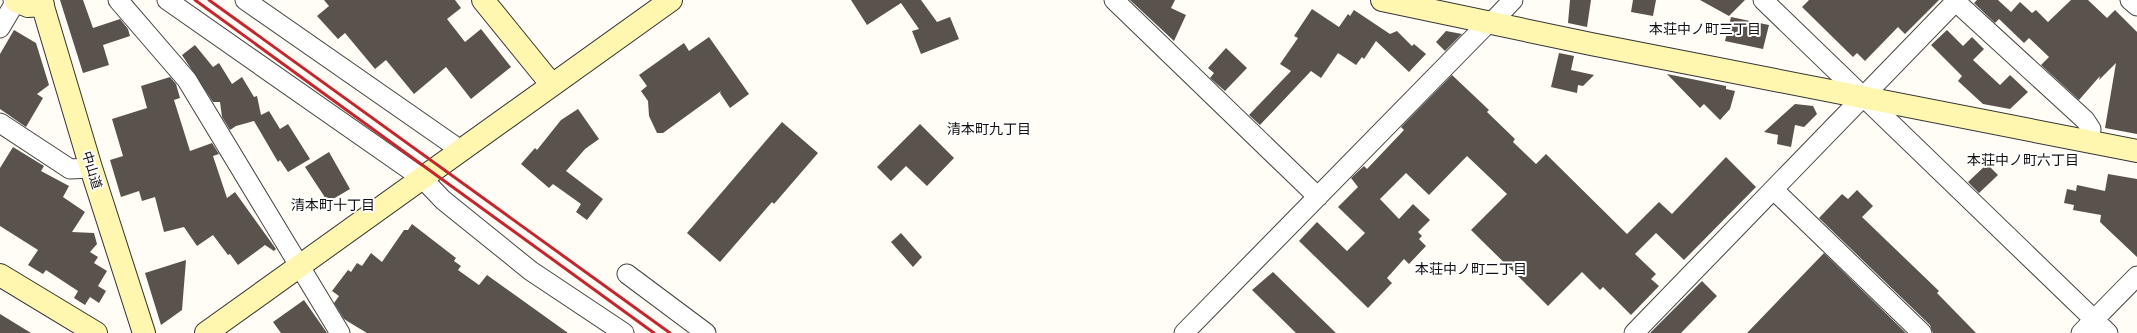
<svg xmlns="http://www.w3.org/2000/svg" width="2137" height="333" viewBox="0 0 2137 333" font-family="'Zilla Slab','Noto Sans JP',serif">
  <rect width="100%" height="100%" fill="#fffdf5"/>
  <path fill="#5a524d" d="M60,0h23l10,28 27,-9 8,10 2,7 -27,9 6,20 -26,8z
    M324,0h131l6,8 -14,11 18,23 16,-13 30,38 -40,32 -25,-32 -32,27 -28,-34 -11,9 -30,-36 -7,6 -21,-23 12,-10z
    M851,0h70l16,22 13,-5 9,22 -38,15 -9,-23 7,-2 -18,-26 -34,22z
    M1130,0h45l-4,8 15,7 -12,26z
    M1570,0h21l-4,27 -19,-4z
    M1633,0h23l-3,16 -22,-4z
    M1700,0h45l-16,16z
    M1809,0h130l-34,34 -7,-7 -33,34 -8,-8 -4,4 -51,-50z
    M1977,0h21l13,12 9,-10 12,11 4,-3 12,12 23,-22h17l19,18 8,-8 22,22v102l-32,-6 11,-65 -17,17 1,-4 -21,24 -38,-35 8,-8 -20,-19 -5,5 -25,-24 -4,4 -21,-20z
    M1312,9l27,18 9,-13 2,2 4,-6 36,24 7,-3 15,15 2,-2 12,10 -17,18 -33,-31 -12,18 -2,-2 -6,8 -18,-12 -17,25 -10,-7 -51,54 -11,-10 42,-44 -11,-7 18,-26 -4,-2z
    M1731,17l38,8 -6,24 -38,-8z
    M14,30l22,13 13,42 -12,9 6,4 -17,29 -26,-18v-55z
    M1947,30l16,16 9,-9 12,12 -11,11 27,25 10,-10 18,17 -18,17 -27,-5 -25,-23 4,-5 -31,-31z
    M1446,31l16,3 -17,17 -9,-9z
    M709,37l40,57 -19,14 -10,-15 1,-2 -58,42h-6l-8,-17 -1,-15 -7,-10 6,-5 -8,-11 45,-32 5,8z
    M195,45l18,22 6,-4 13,21 10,-7 12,20 3,-1 4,19 8,-4 11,18 8,-5 22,35 -22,13 -8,-12 -2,2 -24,-41 -18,5 -6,4 -8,-13 -2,-15h-7l-31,-47z
    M1226,48l21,20 -22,23 -15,-13 4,-5 -6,-5z
    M1559,53l15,3 -3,14 23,5 -11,11 -5,-1 -1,8 -26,-6z
    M1667,74l59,12v3l9,2 -5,18 -10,11 -16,-16 -4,4z
    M1452,75l37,35 -2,2 28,27 -2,3 23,22 10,-10 81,80 32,-32 13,12 54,-57 30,30 -72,73 -28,-27 -21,21 21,20 -5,5 8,7 -28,29 -28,-28 -3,3 -18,-18 -34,34 -16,-16 -61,-60 36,-36 -40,-38 -38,39 -23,-22 -26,26 19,20 14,-15 17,16 -12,12 4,4 -3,3 7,7 -17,18 -5,-5 -17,19 5,5 -24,25 -69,-67 18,-19 30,29 18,-18 -27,-26 20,-20 -7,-9 13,-12 3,3 37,-39 -3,-3z
    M170,77l6,7 4,14 -6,2 16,51 22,-8 7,11 -6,2 14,42 8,-6 41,57 -2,2 -9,-6 -27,20 -8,-11 -2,1 -15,-20 -16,11 -13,-19 -20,5 -9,-35 -13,4 -3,-10 -18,6 -11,-37 13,-4 -11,-37 35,-11 -6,-22z
    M1795,104l18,2 4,8 -13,13 -9,-2 -4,22 -14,-3 1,-9 -14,-3z
    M578,109l21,30 -14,10 -19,22 37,28 -16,21 -11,-8 5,-8 -28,-20 -4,4 -28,-24 14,-16 2,2 24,-30z
    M782,122l36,31 -44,51 -2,-2 -52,60 -33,-29z
    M920,124l34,34 -27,28 -21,-20 -15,15 -14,-14z
    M13,147l31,19 -3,5 28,15 -6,11 22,15 -13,20 22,1 3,11 -7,8 8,5 -4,6 13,8 -9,15 8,5 -7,12 -9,-6 -5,8 -11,-7 4,-7 -32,-21 -3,4 -15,-9 10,-15 -38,-24v-58z
    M329,152l21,37 -22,13 -23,-35z
    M1987,164l11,11 -19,18 -11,-11z
    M2108,174l29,5v78l-37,-35 1,-7 -28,-5 1,-5 -10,-2 3,-14 9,2 1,-6 28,6z
    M1857,190l16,16 -11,11 77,74 -2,2 39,40h-43l-3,-8 -111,-107 23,-24 6,5z
    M412,224l44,34 -2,3 7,5 -3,4 21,15 8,-10 81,58h-201l-15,-9 -8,-5 -10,-16 5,-7 -7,-5 16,-21 3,2 6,-9 5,3 9,-13 11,9 22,-32h4z
    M901,233l21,24 -9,10 -22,-25z
    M1824,253l82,80h-159z
    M186,260l-4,50 -21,15 -16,-52z
    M1273,272l63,61h-40l-44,-43z
    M1702,281l15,15 -36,37h-31z
    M304,300l23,33h-46l-8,-11z
    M0,314l31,19h-31z"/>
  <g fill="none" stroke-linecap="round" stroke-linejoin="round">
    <defs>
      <path id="street" d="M118,0l69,80 153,253
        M167,0l256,179 20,21 88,71 93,62
        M245,0l217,151
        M1114,0l204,197
        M1763,0l345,333
        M1954,0l131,120 6,9 -2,12
        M2130,0l7,6
        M1492,22l21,-22
        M0,28l16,-27 -3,-1
        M0,123l70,46 21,-1
        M1774,190l148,143
        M627,274l79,59
        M1184,333l306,-312
        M1634,333l323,-333
        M2081,333l56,-57"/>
      <path id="secondary" d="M41,0l50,168 53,165
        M483,0l69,85
        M1382,0l209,44 546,107
        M16,1l12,5 15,-1
        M0,275l96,58
        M206,333l465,-333"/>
    </defs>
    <use href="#street" stroke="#444" stroke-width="21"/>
    <use href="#secondary" stroke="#333" stroke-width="24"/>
    <use href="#street" stroke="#fff" stroke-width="19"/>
    <use href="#secondary" stroke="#fff6b0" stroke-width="22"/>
    <path stroke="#c4262e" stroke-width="3" d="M195,0l459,333
      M209,0l461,333"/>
  </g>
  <g text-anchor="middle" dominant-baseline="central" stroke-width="4" stroke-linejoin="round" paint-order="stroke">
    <g font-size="13" fill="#111" stroke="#fff">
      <text transform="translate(92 170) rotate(73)">中山道</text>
    </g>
    <g font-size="14" fill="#111" stroke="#fff">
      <text x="1705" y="29">本荘中ノ町三丁目</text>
      <text x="989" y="129">清本町九丁目</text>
      <text x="2023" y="160">本荘中ノ町六丁目</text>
      <text x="333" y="205">清本町十丁目</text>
      <text x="1471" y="269">本荘中ノ町二丁目</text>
    </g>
  </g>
</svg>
